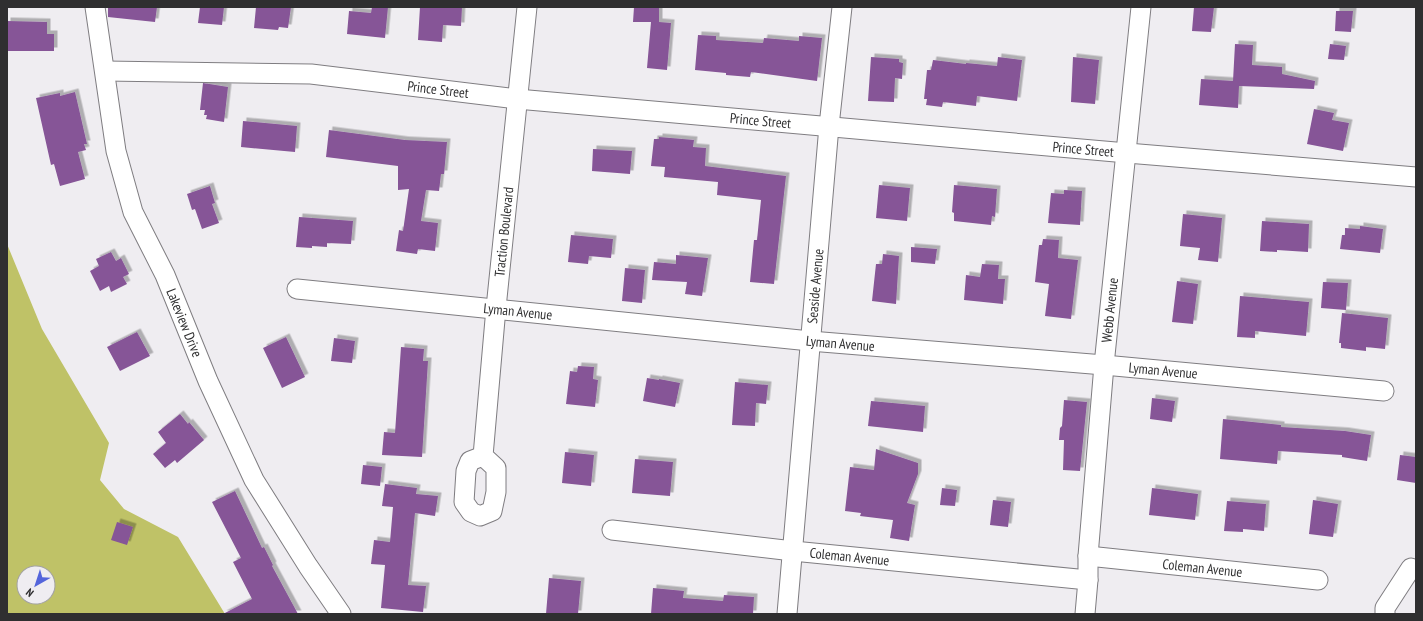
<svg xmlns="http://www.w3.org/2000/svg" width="1423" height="621" viewBox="0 0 1423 621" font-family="'PT Sans Narrow',sans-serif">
  <defs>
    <filter id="shadow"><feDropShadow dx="3.5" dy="-3.5" stdDeviation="0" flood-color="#0004"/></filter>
  </defs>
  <rect width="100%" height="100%" fill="#efedf1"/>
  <path fill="#bfc267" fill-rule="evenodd" d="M7,244l35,85 67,114 -9,37 24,29 54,28 47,77h-218zM24,573h24v24h-24z"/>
  <path fill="#865497" filter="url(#shadow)" d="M108,7h49l-2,15 -47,-5z
    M200,7h24l-2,18 -24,-2z
    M256,7h35l-3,21 -9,-1 -1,3 -24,-2z
    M372,7h16l-3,31 -38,-4 2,-23 22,2z
    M420,7h42l-1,19 -18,-1 -1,17 -24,-2z
    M634,7h25v15l12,1 -4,47 -20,-2 4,-46h-18z
    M1194,7h20l-3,25 -19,-1z
    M1336,11h17l-2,21 -16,-1z
    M7,21l40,1v12h7v17h-47z
    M698,35l18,1v4l47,3 1,-5 35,3v-5l23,2 -5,43 -66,-9 -1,5 -24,-2v-2l-31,-3z
    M1235,44l18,1 -1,20 30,2v7l33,7 -1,8 -75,-3 -1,22 -39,-3 2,-26 32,2z
    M1330,44l16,2 -2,14 -16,-1z
    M871,57l28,2v3l4,1 -1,16 -7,-1 -1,24 -26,-1z
    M998,57l24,3 -5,41 -40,-5 -1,10 -33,-4 -1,5 -16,-2 1,-6h-3l3,-29h4l2,-10 33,4v-1l31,3z
    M1073,57l26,3 -4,44 -24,-2z
    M203,83l25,4 -4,35 -18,-3 1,-4h-3l1,-5h-5z
    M75,92l12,52h-3l2,6 -8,2 7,27 -25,7 -6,-22 -3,1 -15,-67 24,-5v3z
    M1314,109l20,4 -2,7 17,3 -6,28 -36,-7z
    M243,121l54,5 -2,26 -54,-5z
    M329,130l76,10 42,2 -3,32h-3l-2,17 -13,-1 -5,31 17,2 -3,28 -17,-2 -1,5 -21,-3 3,-21 4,1 6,-42 -11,1v-24l-72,-9z
    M659,137l35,3 -1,7 13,1 -1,18 81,10 -12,108 -24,-2 4,-42h3l4,-40 -44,-5 1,-13 -54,-5 1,-10 -14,-1 3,-27h5z
    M593,149l39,2 -2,23 -38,-3z
    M879,185l31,3 -3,33 -31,-3z
    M954,185l43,4 -2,28 -3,-1 -1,9 -37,-4v-8l-2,-1z
    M210,186l5,17 -3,1 7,19 -17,6 -7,-20 -3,1 -5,-16z
    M1064,190l18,1 -2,34 -32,-2 3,-30 13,1z
    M1183,214l39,4 -4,44 -20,-2 2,-12 -20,-2z
    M299,217l54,4 -2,23 -24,-1v4l-15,-1v2l-16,-1z
    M1262,221l47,3 -1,28 -31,-2v2l-17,-1z
    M1360,226l23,3 -3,24 -40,-4 2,-14h3v-7l15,1z
    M571,235l42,4 -2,19 -22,-2 -1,8 -20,-2z
    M1043,239l16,1 -1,18 20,2 -7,59 -26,-3 4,-32 -14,-2 4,-37h3z
    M911,247l26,2 -2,15 -24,-2z
    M111,252l5,9 5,-3 8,16 -6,3 4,7 -16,8 -2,-6 -9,5 -10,-20 9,-5 -3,-7z
    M883,254l16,2 -3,48 -24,-3 4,-37h6z
    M676,255l32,3 -6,38 -17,-2 2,-12 -35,-2 2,-18 22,2z
    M982,264l17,1 -1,14h7l-2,25 -39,-4 2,-25 14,2z
    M625,268l20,2 -3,33 -20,-2z
    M1177,281l21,3 -5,40 -21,-2z
    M1323,282l25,1 -2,27 -25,-2z
    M1240,296l69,6 -3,34 -51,-5v7l-18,-1z
    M1342,313l46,5 -3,31 -19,-2v4l-25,-3v-5h-2z
    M137,332l13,24 -30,15 -13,-24z
    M286,337l19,40 -23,11 -19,-40z
    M334,338l21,3 -3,22 -21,-2z
    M401,347l23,2 -1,12h5l-6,96 -40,-2 2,-23 11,1z
    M578,366l16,1 -1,12 5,1 -3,27 -29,-3 4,-33 7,1z
    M647,378l12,2v-1l21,4 -5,24 -32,-6z
    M735,382l33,3 -2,19 -10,-1 -1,23 -23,-1z
    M1152,398l23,3 -3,21 -22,-3z
    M1064,400l23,2 -7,69 -17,-1 1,-30h-5l1,-12 2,-2z
    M871,401l54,5 -2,26 -55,-6z
    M180,414l8,10 1,-2 15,18 -27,23 -2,-3 -10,8 -12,-14 13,-11 -8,-11z
    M1223,419l58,6v2l64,4 26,4 -4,26 -25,-4v-2l-64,-4 -1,13 -57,-5z
    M876,449l42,14v11l-11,29 8,2 -6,36 -19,-3 3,-18 -33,-4 1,-3 -16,-2 5,-44 24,3z
    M565,452l29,3 -3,31 -29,-3z
    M1400,455l16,2v26l-19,-3z
    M635,459l38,3 -3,34 -38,-3z
    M363,465l19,2 -2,19 -19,-2z
    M385,484l32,4 -1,6 22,2 -3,20 -20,-3 -7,72 18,1 -3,26 -42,-4 4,-43 -14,-1 3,-24 16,2 3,-35 -11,-1z
    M942,488l15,2 -2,16 -15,-1z
    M1152,488l46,6 -3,26 -46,-5z
    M235,491l27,57 2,-1 9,18 -1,1 26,48h-75l29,-15 -19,-37 8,-4 -29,-56z
    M993,500l18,2 -3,25 -18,-2z
    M1313,500l25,4 -5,33 -24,-3z
    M1227,501l39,3 -2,27 -21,-2v3l-19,-1z
    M117,522l16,5 -6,18 -16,-5z
    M549,578l32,3 -3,33h-32z
    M653,588l31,3 -1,7 40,3 1,-6 30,2 -1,17h-102z"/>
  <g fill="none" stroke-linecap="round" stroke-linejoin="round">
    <defs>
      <g id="minor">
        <path id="s1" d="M95,7l21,144 17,61 32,63 43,106 46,99 54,86 33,48"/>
        <path id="s2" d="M105,71l206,3 206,25 610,54 289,24"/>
        <path id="s3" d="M297,289l513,52 294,24 280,26"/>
        <path id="s4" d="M483,456l13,12v24l-4,19 -12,5 -9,-4 -7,-10 2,-31 4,-10 13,-5 13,-148 31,-301"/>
        <path id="s5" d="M612,530l181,21 295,29"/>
        <path id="s6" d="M1088,556l230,24"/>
        <path id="s7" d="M787,614l42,-488 13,-119"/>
        <path id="s8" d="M1085,614l3,-34v-24l16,-191 37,-358"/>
        <path d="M1385,614v-6l26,-40"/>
      </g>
    </defs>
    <use href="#minor" stroke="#7f7d81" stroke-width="21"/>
    <use href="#minor" stroke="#fff" stroke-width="19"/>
  </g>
  <g text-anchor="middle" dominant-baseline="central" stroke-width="4" stroke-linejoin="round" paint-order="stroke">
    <g font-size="14" fill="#2f2f30" stroke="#efedf1">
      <text stroke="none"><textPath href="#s2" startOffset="334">Prince Street</textPath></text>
      <text stroke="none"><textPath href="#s2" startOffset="658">Prince Street</textPath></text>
      <text stroke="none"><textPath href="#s2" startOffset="982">Prince Street</textPath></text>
      <text stroke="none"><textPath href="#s4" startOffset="377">Traction Boulevard</textPath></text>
      <text stroke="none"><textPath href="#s7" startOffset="329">Seaside Avenue</textPath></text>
      <text stroke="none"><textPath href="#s3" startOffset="222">Lyman Avenue</textPath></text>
      <text stroke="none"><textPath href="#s8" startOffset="305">Webb Avenue</textPath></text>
      <text stroke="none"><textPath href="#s1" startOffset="331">Lakeview Drive</textPath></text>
      <text stroke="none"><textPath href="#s3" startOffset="546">Lyman Avenue</textPath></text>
      <text stroke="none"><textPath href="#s3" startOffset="870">Lyman Avenue</textPath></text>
      <text stroke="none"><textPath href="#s5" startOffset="239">Coleman Avenue</textPath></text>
      <text stroke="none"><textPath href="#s6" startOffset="115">Coleman Avenue</textPath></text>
    </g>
  </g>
  <rect width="1423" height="621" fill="none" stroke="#2f2f30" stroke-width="16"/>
  <g transform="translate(36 585) rotate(219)"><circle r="19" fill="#efedf1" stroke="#a2a1a4"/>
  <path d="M0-3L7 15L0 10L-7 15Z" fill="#5465db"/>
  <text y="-6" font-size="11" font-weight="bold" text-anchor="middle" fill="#2f2f30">N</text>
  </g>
</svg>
